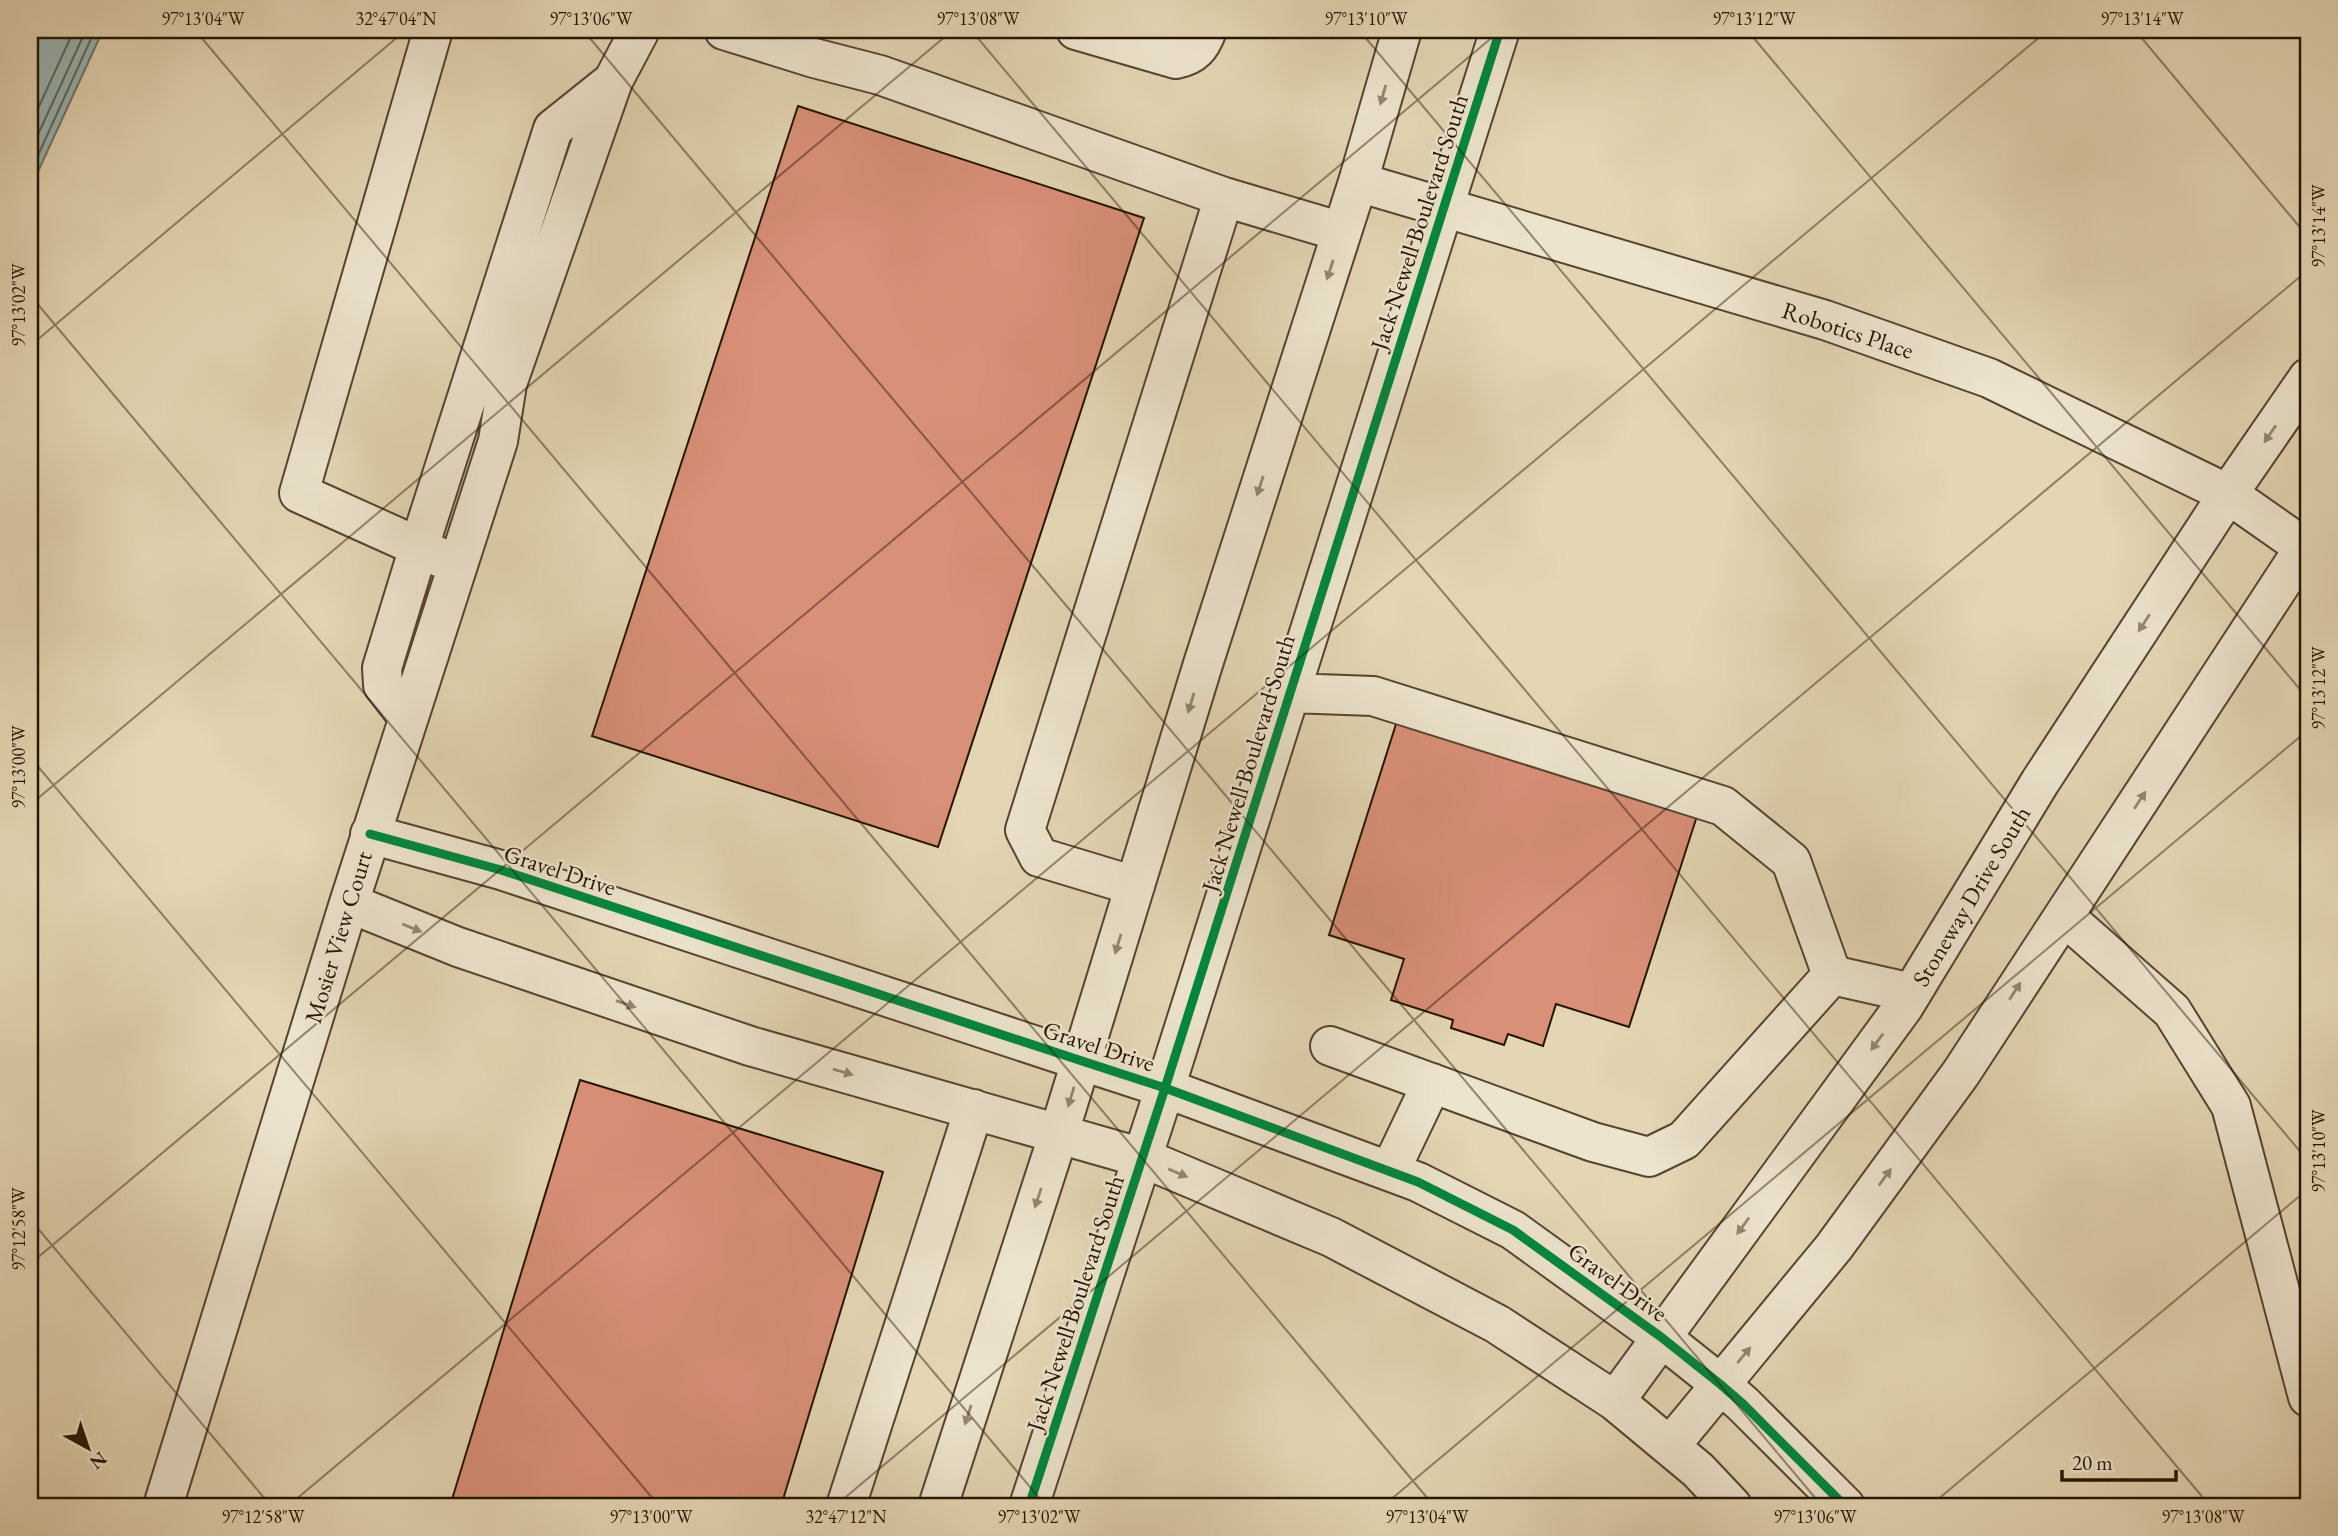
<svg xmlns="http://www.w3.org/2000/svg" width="2338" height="1536" viewBox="0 0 2338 1536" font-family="'EB Garamond',serif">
  <rect width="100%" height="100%" fill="#e4d6b4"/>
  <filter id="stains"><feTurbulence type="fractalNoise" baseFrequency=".00286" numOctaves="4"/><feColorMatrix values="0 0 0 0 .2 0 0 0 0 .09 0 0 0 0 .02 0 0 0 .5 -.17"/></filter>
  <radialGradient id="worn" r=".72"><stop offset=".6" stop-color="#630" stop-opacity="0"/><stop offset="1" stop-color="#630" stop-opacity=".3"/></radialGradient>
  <path fill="#98b7b6" stroke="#6a766e" stroke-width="2" d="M30,30h73l-73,159z"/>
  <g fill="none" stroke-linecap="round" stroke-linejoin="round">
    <path stroke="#5e665c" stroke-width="2" d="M30,126l44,-96
      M30,152l56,-122
      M30,173l65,-143"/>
  </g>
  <path fill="#d99078" stroke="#241403" stroke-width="2" d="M798,106l346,112 -206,629 -346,-111z
    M1397,721l300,95 -68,211 -73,-23 -13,42 -35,-12 -4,11 -53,-17 2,-8 -62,-20 13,-41 -75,-24z
    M580,1080l303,92 -102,334h-331z"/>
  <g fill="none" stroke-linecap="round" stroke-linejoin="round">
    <defs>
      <path id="minor" d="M724,30l90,28 66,17 344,122 118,35
        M1076,30l100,29c18,-4 25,-12 31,-29
        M1358,182l467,138 164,58 239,116 80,56
        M441,558l-22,-11 134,-418 60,-48
        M1290,693l83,3 350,110 68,55 41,114
        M408,717l-25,-32 -1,-17 37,-121 -120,-54 134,-463
        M370,834l131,36 581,191 83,27 253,94 95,48 148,107 59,47 23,20 102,102
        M1135,886l-96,-29 -14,-27 199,-633
        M349,903l109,44 292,99 393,112 188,79 166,87 118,77 83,69 34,36
        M2064,916l108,95 59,95 77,291
        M1832,975l80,18
        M1330,1046l263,96 56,15 35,-17 148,-165
        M1390,1171l42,-88
        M1615,1401l289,-395 136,-224 188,-288 80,-116
        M1670,1446l164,-199 127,-174 347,-531
        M163,1506l186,-603 149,-462 9,-57 106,-303 27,-51
        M846,1506l128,-397
        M938,1506l121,-373 144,-469 155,-482 44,-152
        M1029,1506l136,-418 335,-1058"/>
    </defs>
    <use href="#minor" stroke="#54442f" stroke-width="42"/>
    <use href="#minor" stroke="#ede4ce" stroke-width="38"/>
    <defs>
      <path id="cycleway" d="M370,834l131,36 581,191 83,27 253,94 95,48 148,107 59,47 23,20 102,102
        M1029,1506l136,-418 335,-1058"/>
    </defs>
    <use href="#cycleway" stroke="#ede4ce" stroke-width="13"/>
    <use href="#cycleway" stroke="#00873e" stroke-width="9"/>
  </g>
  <defs><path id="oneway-solid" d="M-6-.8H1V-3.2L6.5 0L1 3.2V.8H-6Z" transform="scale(1.75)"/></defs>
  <g fill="#938673">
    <use href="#oneway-solid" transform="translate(1383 95) rotate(106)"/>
    <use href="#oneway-solid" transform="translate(1330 270) rotate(108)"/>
    <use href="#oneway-solid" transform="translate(2270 434) rotate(124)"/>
    <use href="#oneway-solid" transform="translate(1260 486) rotate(108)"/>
    <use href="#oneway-solid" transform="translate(2144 623) rotate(123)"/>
    <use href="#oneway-solid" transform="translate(1191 703) rotate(107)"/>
    <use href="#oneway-solid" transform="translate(2140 800) rotate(-57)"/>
    <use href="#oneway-solid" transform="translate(412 928) rotate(22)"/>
    <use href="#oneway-solid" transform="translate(1118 944) rotate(107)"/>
    <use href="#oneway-solid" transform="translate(2015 991) rotate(-57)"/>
    <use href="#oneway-solid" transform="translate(626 1004) rotate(19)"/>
    <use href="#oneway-solid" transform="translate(1877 1042) rotate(126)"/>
    <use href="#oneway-solid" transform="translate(843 1072) rotate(16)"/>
    <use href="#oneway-solid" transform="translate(1071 1097) rotate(107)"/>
    <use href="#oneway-solid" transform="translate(1178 1173) rotate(23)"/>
    <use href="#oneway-solid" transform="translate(1885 1177) rotate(-54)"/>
    <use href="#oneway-solid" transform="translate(1038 1198) rotate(108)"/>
    <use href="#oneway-solid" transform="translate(1743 1226) rotate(126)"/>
    <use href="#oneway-solid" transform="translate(1744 1355) rotate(-50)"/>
    <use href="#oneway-solid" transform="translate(968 1415) rotate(108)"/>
  </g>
  <path fill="none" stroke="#241403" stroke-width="2" stroke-opacity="0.45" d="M195,30l1239,1476M583,30l1239,1476M971,30l1239,1476M1359,30l949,1131M1747,30l561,669M2135,30l173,207M30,295l1016,1211M30,346l376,-316M30,757l629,749M30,805l923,-775M30,1219l241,287M30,1264l1471,-1234M288,1506l1760,-1476M835,1506l1473,-1236M1383,1506l925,-776M1930,1506l378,-317"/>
  <g text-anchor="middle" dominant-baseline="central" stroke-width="5" stroke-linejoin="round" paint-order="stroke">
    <g font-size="24" fill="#241403" stroke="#ede4ce">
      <text transform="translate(1419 222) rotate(-72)">Jack Newell Boulevard South</text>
      <text transform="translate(1848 330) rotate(18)">Robotics Place</text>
      <text transform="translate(1248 763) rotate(-73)">Jack Newell Boulevard South</text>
      <text transform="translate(560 870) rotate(18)">Gravel Drive</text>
      <text transform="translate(1971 896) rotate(-59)">Stoneway Drive South</text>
      <text transform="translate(338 937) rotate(-73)">Mosier View Court</text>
      <text transform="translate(1099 1046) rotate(18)">Gravel Drive</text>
      <text transform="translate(1618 1282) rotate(36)">Gravel Drive</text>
      <text transform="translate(1075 1303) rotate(-72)">Jack Newell Boulevard South</text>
    </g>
  </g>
  <rect width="2338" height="1536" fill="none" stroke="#e4d6b4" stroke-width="77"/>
  <g transform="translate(88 1448) rotate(140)" stroke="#ede4ce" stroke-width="5" paint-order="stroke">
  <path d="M0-5L12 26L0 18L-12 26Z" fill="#241403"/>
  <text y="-10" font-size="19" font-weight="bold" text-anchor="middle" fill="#241403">N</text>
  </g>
  <path d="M2062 1470v10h114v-10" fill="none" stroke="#241403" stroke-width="3.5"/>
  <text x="2072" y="1470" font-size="21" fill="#241403" stroke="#ede4ce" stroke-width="5" paint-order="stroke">20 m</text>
  <rect x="38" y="38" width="2262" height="1460" fill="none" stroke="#241403" stroke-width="2.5"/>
  <g font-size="18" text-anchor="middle" fill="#241403">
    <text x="203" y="25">97°13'04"W</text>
    <text x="396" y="25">32°47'04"N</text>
    <text x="591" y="25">97°13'06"W</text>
    <text x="978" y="25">97°13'08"W</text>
    <text x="1366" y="25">97°13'10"W</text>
    <text x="1754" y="25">97°13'12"W</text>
    <text x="2142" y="25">97°13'14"W</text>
    <text transform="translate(2319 226) rotate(-90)" y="6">97°13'14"W</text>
    <text transform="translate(19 305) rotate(-90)" y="6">97°13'02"W</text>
    <text transform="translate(2319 688) rotate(-90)" y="6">97°13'12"W</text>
    <text transform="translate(19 767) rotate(-90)" y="6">97°13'00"W</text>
    <text transform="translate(2319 1151) rotate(-90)" y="6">97°13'10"W</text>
    <text transform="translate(19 1229) rotate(-90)" y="6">97°12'58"W</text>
    <text x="263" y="1523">97°12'58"W</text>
    <text x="651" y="1523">97°13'00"W</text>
    <text x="846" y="1523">32°47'12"N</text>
    <text x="1039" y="1523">97°13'02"W</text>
    <text x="1427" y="1523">97°13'04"W</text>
    <text x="1815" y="1523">97°13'06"W</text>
    <text x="2203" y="1523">97°13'08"W</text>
  </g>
  <rect width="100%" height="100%" filter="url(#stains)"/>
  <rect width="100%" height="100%" fill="url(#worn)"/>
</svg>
